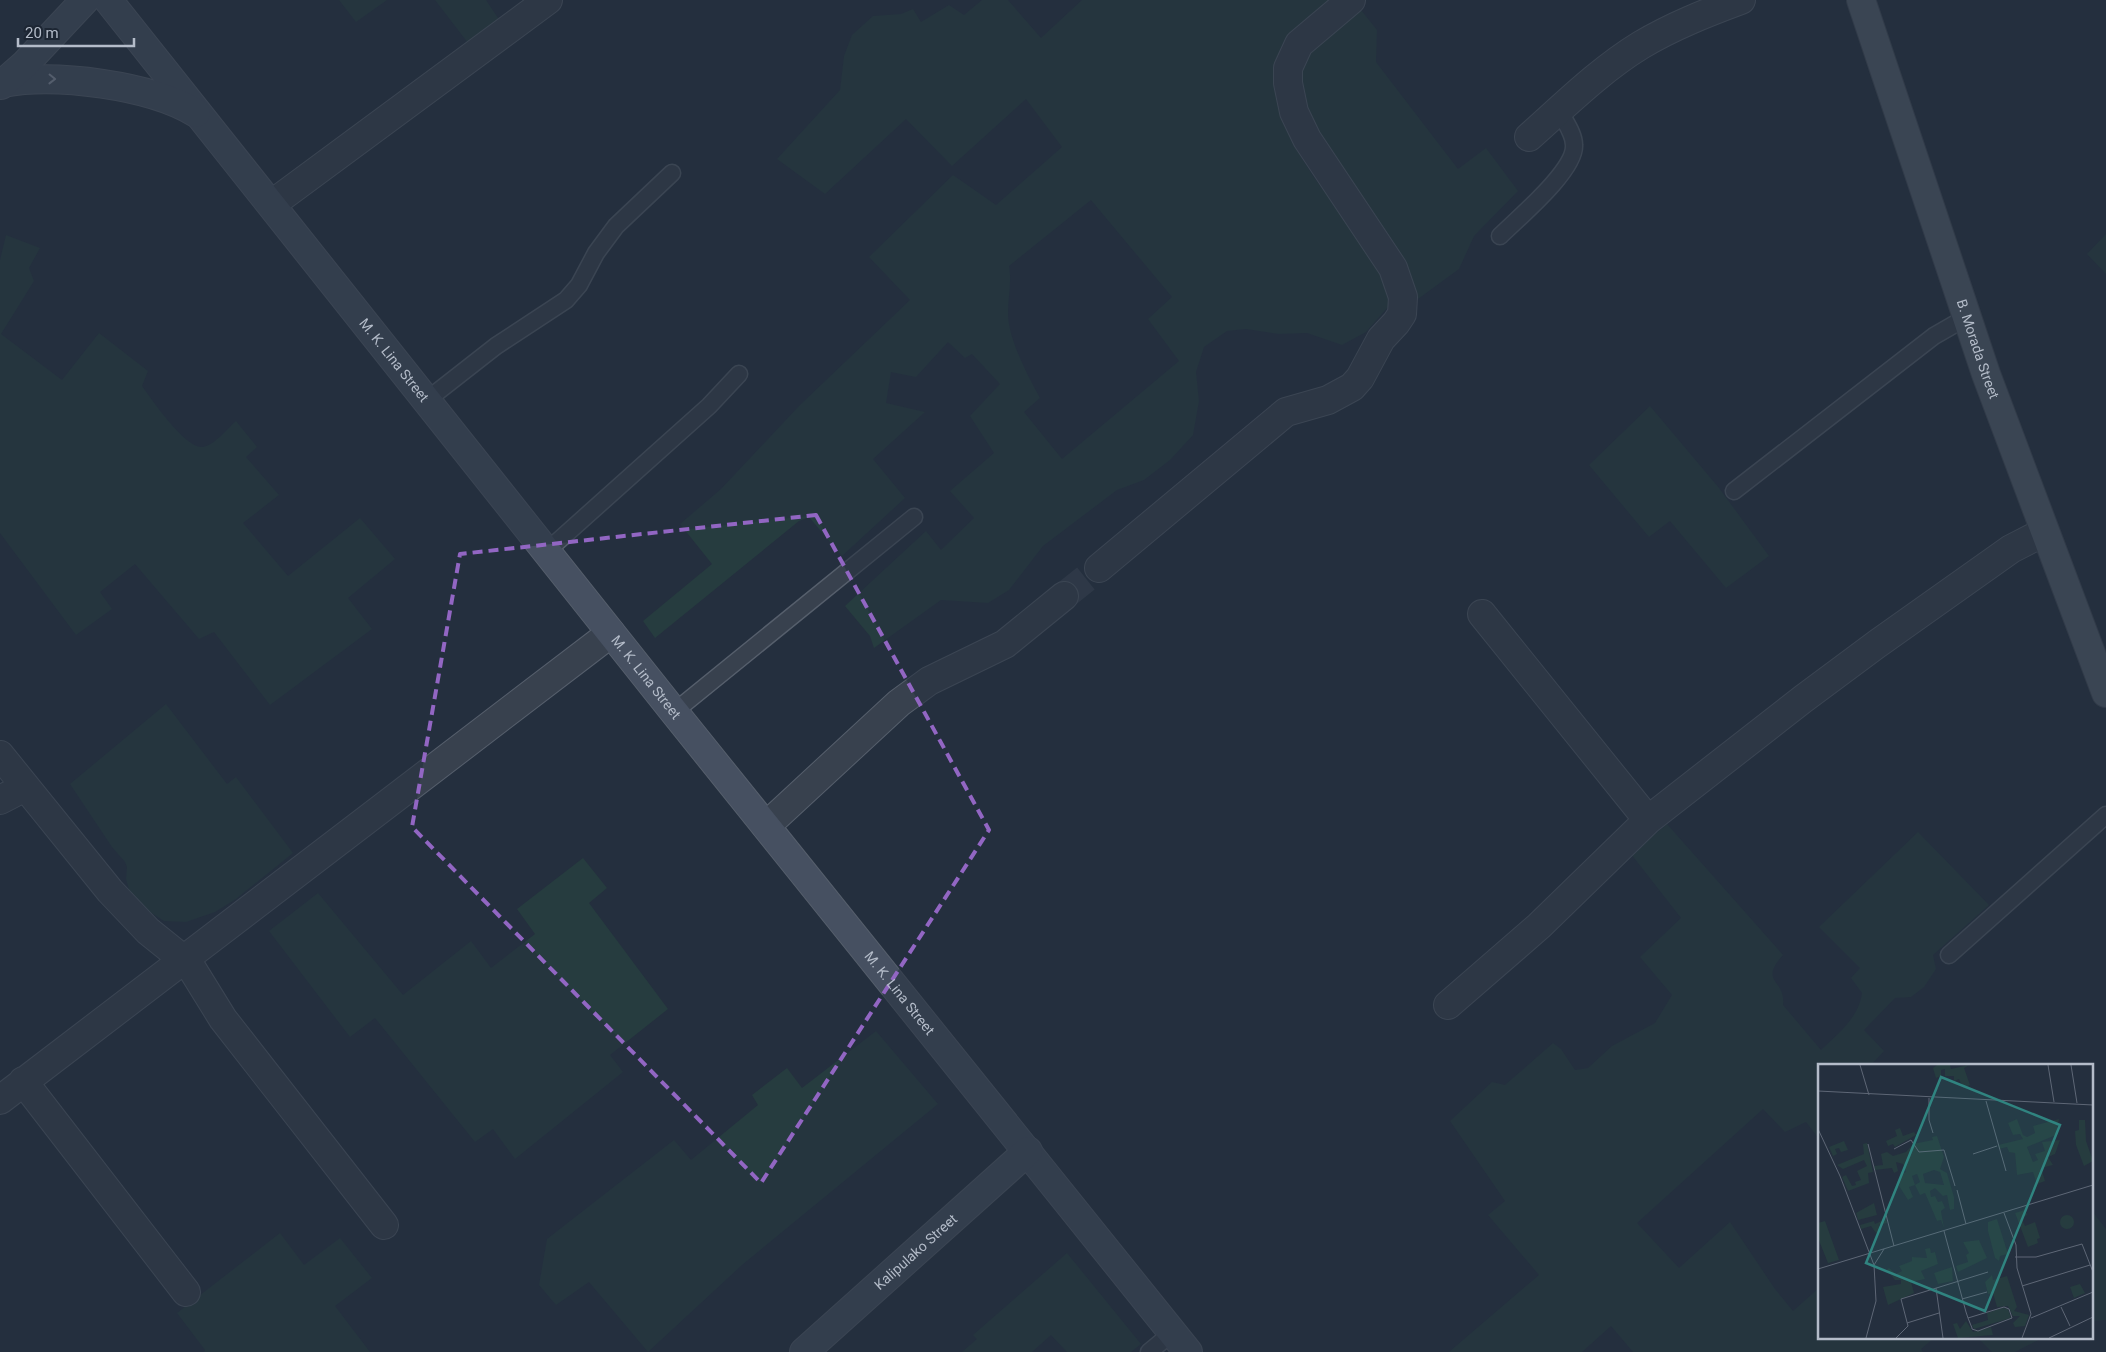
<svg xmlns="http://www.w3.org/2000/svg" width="2106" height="1352" viewBox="0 0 2106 1352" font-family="Roboto,sans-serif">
  <rect width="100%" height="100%" fill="#242f3e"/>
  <path fill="#263c3f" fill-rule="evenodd" d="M339,0h48l-31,22z
    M435,0h51l14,21 -32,22z
    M982,0h26l33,38 41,-38h271l24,30 -1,32 82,107 28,-21 32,43 -44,45 -15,33 -41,30 -30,8 -22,25 -24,13 -35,-12 -28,1 -33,-5 -19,2 -23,16 -8,25 3,29 -6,34 -23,25 -26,20 -27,10 -74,56 -34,44 -21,13 -47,-3 -67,48 -4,-12 -25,-30 81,-75 15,19 33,-32 -24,-27 44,-38 -24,-37 30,-32 -28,-30 -7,4 -17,-16 -32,35 -25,-5 -5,31 39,9 -52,47 32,39 -63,58 -33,-39 -10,4 -144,117 -12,-17 69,-57 -32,-40 41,-35 79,-84 110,-105 -41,-43 84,-82 43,30 66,-58 -36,-48 -74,67 -46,-47 -81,75 -48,-35 63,-69 4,-34 8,-21 21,-19 28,-2 12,-5 8,13 28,-17 15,10zM1276,72l62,94 -14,25c-26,-35 -49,-75 -48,-119zM1091,200l81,97 -24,22 31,42 -117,98 -38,-47 16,-14c-12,-22 -32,-59 -32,-85 0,-16 4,-30 1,-47z
    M2106,234v40l-19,-20z
    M6,235l34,13 -11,20 5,13 -33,53 61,46 37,-47 49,38 -6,15c10,14 43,62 60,61 12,-1 25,-18 34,-26l21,26 -11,10 33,38 -36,28 45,53 72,-58 35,41 -47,39 24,31 -102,76 -56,-73 -15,7 -64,-75 -35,28 12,17 -36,26 -76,-102v-273z
    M1650,406l69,82 50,68 -43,32 -56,-67 -21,16 -60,-72z
    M166,704l61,80 9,-7 57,76 -57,46 -21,13 -29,10 -22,-1 -25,-16 -9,-12 -4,-14 1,-12 -2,-5 -13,-15 -42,-63z
    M1667,824l116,131c-25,28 3,24 0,50l38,45c17,-16 38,-33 41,-57l-11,-15 9,-10 -41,-41 99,-95 71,73 -56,50 3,14 -12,18 -13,10 -16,1 -31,32 20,21 -14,15h-50v74l-14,-18 -21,10 -22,-23 -126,114 42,45 51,-46 45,67 18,22 27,-24v51h114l-13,11 2,3h-290l-22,-26 -29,26h-133l90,-77 -51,-60 17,-14 -55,-80 42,-39 13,3 48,-42 8,6 14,21 13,-2 24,-22 43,-23 17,-28 -32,-38 41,-39 -50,-64z
    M583,858l24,30 -18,15 79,106 -58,46 13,17 -108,87 -22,-30 -18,13 -100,-124 -25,19 -81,-106 49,-38 85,102 68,-54 20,27 44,-34 -18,-25z
    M876,1031l62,73 -196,161 -94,87 -59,-70 -33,23 -17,-20 8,-46 127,-99 17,20 67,-55 -6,-10 35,-27 15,20z
    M2092,1211l14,18v91l-14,1z
    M280,1233l24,32 36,-27 32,40 -37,28 35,46h-166l1,-2 -28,-37z
    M1067,1253l74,91 -10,8h-64l-16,-17 -19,17h-70l15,-13 -4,-4z
    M1978,1338h64l-27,14h-23z"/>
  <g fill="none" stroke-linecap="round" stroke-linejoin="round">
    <path stroke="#3a4453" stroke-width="28" stroke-dasharray="28 14" stroke-linecap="butt" d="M1064,596l35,-28"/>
    <defs>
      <path id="lane" d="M1500,236c17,-17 76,-66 74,-91 0,-12 -10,-24 -15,-35
        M427,400l69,-54 70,-46 13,-15 17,-32 20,-27 56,-53
        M1734,491l200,-155 33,-19
        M547,551l162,-145 30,-32
        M674,712l240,-195
        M1949,955l157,-140
        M1149,1352l23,-19"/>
      <path id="street" d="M1529,137c35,-31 71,-67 112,-92 32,-19 65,-32 100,-45
        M272,204l276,-204
        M1099,568l187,-156 42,-12 24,-13 8,-9 21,-39 15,-16 6,-9 1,-17 -10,-29 -86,-129 -13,-27 -6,-29v-15l11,-24 52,-44
        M1482,614l166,206
        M0,755l110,136 38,40 41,33 34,55 161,206
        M0,800l25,-13
        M766,826l133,-123 30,-22 76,-37 59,-48
        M1448,1005l91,-79 109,-106 155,-121 74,-55 134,-95 33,-17
        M23,1081l163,211
        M0,1100l611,-467"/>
      <g id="secondary">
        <path id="s1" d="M108,0l566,712 514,640"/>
        <path d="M3,83c53,-10 147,2 193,30"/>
        <path d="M1,85l24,-21 60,-64"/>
        <path id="s2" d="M804,1352l224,-201"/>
      </g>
      <g id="primary">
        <path id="s3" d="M1861,0l125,374 120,319"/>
      </g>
    </defs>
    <use href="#lane" stroke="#565f6c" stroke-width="19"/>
    <use href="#street" stroke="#565f6c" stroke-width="30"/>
    <use href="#secondary" stroke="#565f6c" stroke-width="30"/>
    <use href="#primary" stroke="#414a57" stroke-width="30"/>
    <use href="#lane" stroke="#38414e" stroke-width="16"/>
    <use href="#street" stroke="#38414e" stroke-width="28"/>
    <use href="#secondary" stroke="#465061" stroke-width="28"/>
    <use href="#primary" stroke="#56606e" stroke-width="28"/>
  </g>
  <defs><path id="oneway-chevron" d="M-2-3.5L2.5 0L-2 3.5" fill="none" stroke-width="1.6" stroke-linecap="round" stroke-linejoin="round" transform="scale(1.25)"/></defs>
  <use stroke="#8e96a5" href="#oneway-chevron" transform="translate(52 79) rotate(1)"/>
  <path d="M0 0H2106V1352H0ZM816,515l173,315 -228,353 -349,-356 48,-273z" fill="#242f3e" fill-opacity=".55" fill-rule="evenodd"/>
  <path fill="none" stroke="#9266c3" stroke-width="4" stroke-dasharray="10 6" stroke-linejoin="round" d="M816,515l173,315 -228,353 -349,-356 48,-273z"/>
  <g text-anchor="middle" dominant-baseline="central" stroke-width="4" stroke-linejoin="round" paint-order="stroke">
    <g font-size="14" fill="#b4bcc9" stroke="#1d2633">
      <text stroke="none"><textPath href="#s3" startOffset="368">B. Morada Street</textPath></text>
      <text stroke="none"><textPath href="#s1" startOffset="460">M. K. Lina Street</textPath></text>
      <text stroke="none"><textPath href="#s1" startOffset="865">M. K. Lina Street</textPath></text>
      <text stroke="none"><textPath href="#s1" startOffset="1270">M. K. Lina Street</textPath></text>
      <text stroke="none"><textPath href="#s2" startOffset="150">Kalipulako Street</textPath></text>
    </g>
  </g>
  <g transform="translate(1818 1064)">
    <rect width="275" height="275" fill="#242f3e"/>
    <path d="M119,1h13l1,4 18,-4 -5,3 6,17 -7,3 -4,-9 -5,2v-5h-9v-7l-4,1v6l-5,2 -3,-10zM199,55l6,16 4,2 8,-4 -2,-7 26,-7 -3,16 -29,12 6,15 5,-2 -3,-6 10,-3 -3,-9 18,-2 -5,14 -7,3 5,8 -12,3 4,13 -8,3 -4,-12 -16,3 -2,-22 -6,-1 -2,-5 -8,2 -1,-4 25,-6 -3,-5 -7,1 -5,-12zM261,56h6l1,21 7,20 -9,5 -8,-21 -1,-14 4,-1zM82,64l3,8 11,-4 2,3 -21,12 -2,-3 -5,2 -2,-5 11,-5 -2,-6zM119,72l7,21 -4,12 7,4 7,24v12l-4,1 -3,-15 -4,1 -8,-8 -5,3 1,6 4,-1 3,6 4,-1 3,7 -4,3 3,17 -3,-8 -4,1 -12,-28 -5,2 -5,-10 5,-3 -3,-8 -5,2 3,9 -6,2 4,10 -5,3 -9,-14 2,-12 5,-2 -3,-8 -7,-2 2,9 -4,2 -2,-5 -17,2 -1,-4 9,-1 -2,-11 6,-2 6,4 13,-4 7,-8 20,-4 -1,-3zM116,106l6,2 4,13 -19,-2 -2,-9zM26,77l4,9 -7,2 -2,-4 -4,1 2,5 -4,2 -4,-9zM49,79l6,29 -5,1 1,10 -21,8 -6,-14 4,-2 6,11 4,-1 -1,-3 6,-2 -4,-9 10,-5 -3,-6 -21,9 -6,-4 27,-11 -1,-10zM56,139l3,12 -19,5 -2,-7zM207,146l2,5 -6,3 4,8 10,-4 5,16 -3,1 1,4 -10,4 -13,-34zM242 158a7 7 0 1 1 14 0a7 7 0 1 1-14 0ZM68,155l1,4 -8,2 2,7 -5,1 -5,-7 -10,3 -1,-4 14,-4 1,3zM179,155l11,35 -8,2 -1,5 -4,-3 -7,-27v-9zM7,157l14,39 -11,3 -10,-25v-15zM161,176l8,18 -29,14 -2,-6 12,-4 -2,-7 3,-2 -6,-11zM112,184l1,5 4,-1 3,12 -17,7 4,8 -14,3 3,11 -26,12 -5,-18 18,-3v-4h-6l-8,-10 2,-2 7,6 6,-3 -3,-5 13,-5v-4l15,1 -2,-9zM134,203l1,14 -15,3 -4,-11zM174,211l1,5 14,-4 10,31 -3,4 15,4 -4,11 -10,1 -2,-4 7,-7h-7l-5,-10 -11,1 -4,-14 -5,1 -3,-12zM262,220l5,9 -11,5 -4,-11zM184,244l6,1 3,9 -37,11 -2,-4 16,-5 -1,-7zM148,257l7,11 18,-5 2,8 -35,3 -5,-14 4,-1 3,6z" fill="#263c3f" fill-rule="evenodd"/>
    <path fill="none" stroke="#5e6776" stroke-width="1" d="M42,1l9,30M230,1l6,37M253,1l6,38M0,27l275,14M111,34v22l4,13M168,37l20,70M0,65l22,47 34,89 2,36 -10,37M50,80l26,102M76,85l17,-9 8,12 25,-2 11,36M155,90l24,-8M139,126l9,34M186,149l12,32 1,23 14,46 -9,24M126,167l22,81 2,6 4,10v1l6,2 34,-13 -3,-9 -5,-2 -36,11M197,193h21l46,-13 11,28M56,201l10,-16M0,205l275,-84M204,222l68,-21M118,224l7,50M144,235l25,-7M243,243l9,19M213,254l62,-26M89,259l32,-10M78,274l12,-12 -7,-27 87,-27M231,274l44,-21"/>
    <path fill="#308480" fill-opacity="0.15" stroke="#308480" stroke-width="2.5" d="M123,13l119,48 -75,186 -119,-48z"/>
    <rect width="275" height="275" fill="none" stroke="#b4bcc9" stroke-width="2.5"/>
  </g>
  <path d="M18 38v8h116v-8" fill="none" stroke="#b4bcc9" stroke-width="2.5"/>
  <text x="25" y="38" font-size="15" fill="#b4bcc9" stroke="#1d2633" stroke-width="4" paint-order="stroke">20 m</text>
</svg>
